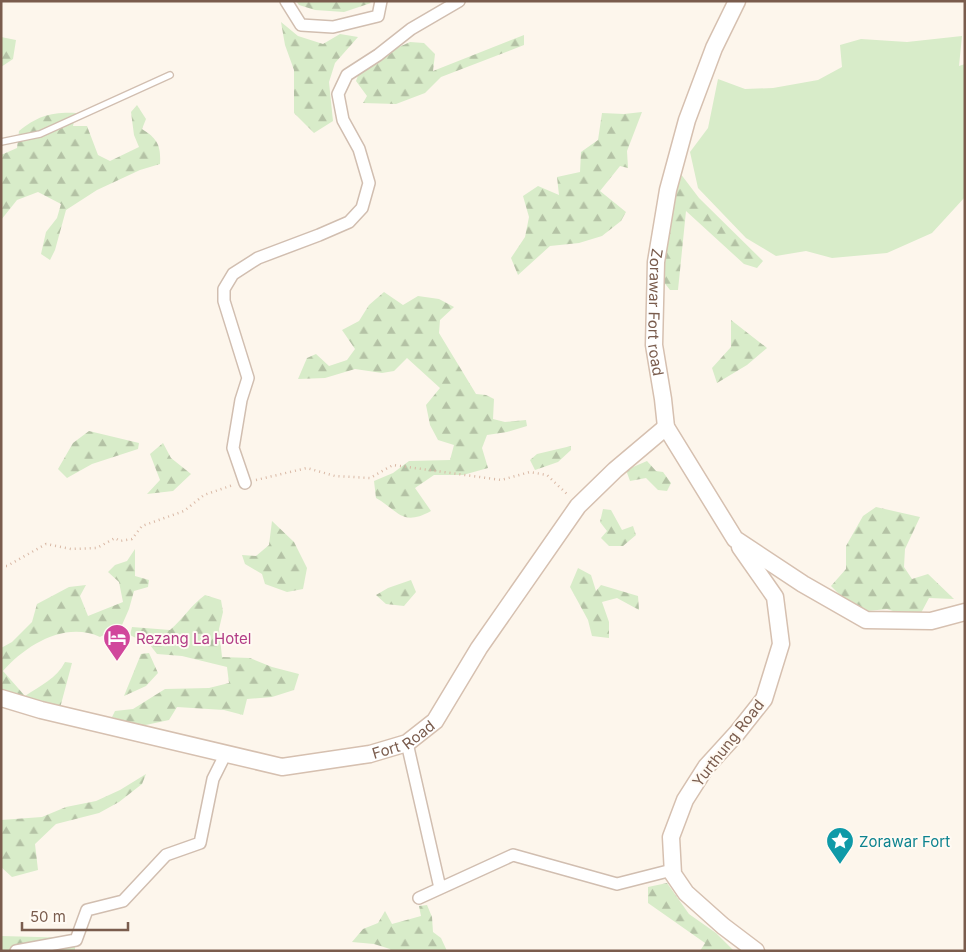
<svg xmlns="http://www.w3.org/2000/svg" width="966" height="952" viewBox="0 0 966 952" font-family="Inter,sans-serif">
  <defs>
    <pattern id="forest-firs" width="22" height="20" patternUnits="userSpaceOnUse" patternTransform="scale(1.25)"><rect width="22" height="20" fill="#d8ecc9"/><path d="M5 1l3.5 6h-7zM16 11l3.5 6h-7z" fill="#b4c2a5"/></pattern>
  </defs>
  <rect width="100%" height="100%" fill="#fdf6ec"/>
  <path fill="#d8ecc9" d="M962,36l-3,30 6,-2v133l-33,36 -45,20 -55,5 -26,-7 -30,5 -30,-18 -48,-50 -8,-36 18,-24 10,-49 27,10 28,-1 45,-8 24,-13 -2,-22 21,-6 46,3z"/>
  <path fill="url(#forest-firs)" d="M296,1h73l2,2 -27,9 -29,-2 -16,-5z
    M281,22l17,14 25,8 17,-10 18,3 -23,26 -6,19 4,39 -19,12 -20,-20v-43l-9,-25z
    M524,35v10l-83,32 -16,16 -29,11 -33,-1 4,-7 -11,-15 3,-8 29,-21 22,-10 14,1 11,11 -2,17z
    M1,37l15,3 -3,19 -12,8z
    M137,105l9,14 -4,10c16,10 19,17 18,35l-20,6 -43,20 -31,20 -11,40 -5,10 -9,-6 5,-22 11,-14 4,-14 -23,-12 -21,8 -16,20v-65l16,-7 2,-17c19,-15 32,-19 57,-18l-3,13h14l11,29 12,6 29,-14 -5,-12 -3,-23z
    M642,112l-15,39 1,17 -8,-2 -20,25 26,21 -5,9 -19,15 -23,7 -29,3 -32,29 -7,-17 14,-21 4,-20 -6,-21 15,-10 21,9 -2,-18 23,-5 1,-20 17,-12 4,-27 22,1z
    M680,173l19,25 64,63 -6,7 -13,-4 -58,-53 -8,79h-8l-7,-9 10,-98z
    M384,292l19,13 15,-9 21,3 15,8 -14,13 -1,13 37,61 10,1 8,4 -1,20 12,3 21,-2 1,6 -20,6 -20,3 -5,13 6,20 -25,7h-29l-19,13 16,23c-29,16 -32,0 -55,-13l-2,-17 19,-8 16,-12 41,-1 4,-15 -16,-5 -8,-15 -4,-20 14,-17 -33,-30 -13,13 -12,2 -27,-4 -30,9 -27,1 9,-21 9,-4 13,12 18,-6 8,-11 -13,-19 17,-9 10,-16z
    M731,320l36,28 -20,17 -30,18 -5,-15 19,-21z
    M89,431l50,12 -1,6 -46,15 -25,14 -9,-9 15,-26z
    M163,443l8,15 20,16 -18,17 -26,3 13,-14 -10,-26z
    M571,446v4l-13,12 -23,8 -5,-10 7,-6z
    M647,461l9,10 7,1 8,11 -4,8 -9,-1 -12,-12 -16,3 -4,-11z
    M876,507l44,10 -15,32 -1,18 8,12 16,-5 26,25 -25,-1 -8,15 -16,2 -18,-6 -19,2 -25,-13 -12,-12 15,-17v-23l17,-30z
    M603,509l8,1 11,20 11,-4 3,9 -13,11h-14l-8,-8 6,-7 -7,-9z
    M272,521l22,21 13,26 -4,21 -16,3 -22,-8 -3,-10 -17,-10 -3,-9 14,1 13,-11z
    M135,549v27l14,4 -1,7 -14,4 -5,18 -7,16 -22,12c-35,-16 -74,8 -97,34l22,25c15,-10 32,-18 40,-34l7,1 -12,45 -59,-15v-45l11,-6 20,-20 5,-18 32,-17 17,-2 -6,11 8,20 35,-14 -4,-20 -11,-10 7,-7 12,-4z
    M578,568l13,7 5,16 5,-6 37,11 1,14 -22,-12 -15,4 7,20v16l-17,-2 -4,-16 -18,-33z
    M411,580l5,12 -12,14 -18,-2 -10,-9 12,-7z
    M205,595l16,5 2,12 -4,17 3,28 28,1 22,9 27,7 -5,16 -22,7 -25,2 -4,16 -19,-5 -47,-3 -8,13 -28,6 -29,-9 3,-6 18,-2 32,-20 44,-1 20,-5 -2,-16 -45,-11 -25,-2 -7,-9 -20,-10 2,-8 38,3c13,-11 21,-25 35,-35z
    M149,653l9,20 -12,13 -22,10 17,-42z
    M146,774l-4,10 -23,18 -20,11 -43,11 -21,20 3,26 -26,7 -11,-10v-47l41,-3 24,-10 30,-6 24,-11z
    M667,883l22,31 27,19 18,18h-34l5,-8 -57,-40v-16z
    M427,905l5,12 1,15 8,6 6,13h-56l-1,-2 -16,-5 -22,-2 11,-13 15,-6 7,-12 7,13 29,-8 -2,-10z
    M1,936l74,2v12l-74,1z"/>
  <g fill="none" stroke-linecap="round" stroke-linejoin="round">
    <defs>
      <path id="lane" d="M1,142l39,-8 130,-59"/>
      <path id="street" d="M286,1l15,24 32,2 45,-11 3,-15
        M245,483l-12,-35 8,-48 7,-22 -24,-77v-12l9,-15 25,-16 61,-23 30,-13 13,-14 7,-25 -10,-34 -16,-29 -5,-26 9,-19 31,-20 33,-26 48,-28
        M407,743l33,145
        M419,898l94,-43 104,29 55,-14
        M16,951l60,-11 11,-30 36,-9 43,-46 34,-12 13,-64 13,-26"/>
      <g id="secondary">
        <path id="s1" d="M737,1l-23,47 -27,72 -19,70 -12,72 -2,83 9,54 3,28 69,112 68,45 63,36 65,1 34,-9"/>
        <path d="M740,547l35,50 6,47 -17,55 -27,34 -31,34 -21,33 -14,37 2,37 13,19 37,33 33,25"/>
        <path id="s2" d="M1,698l40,12 241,57 88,-13 37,-11 28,-22 44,-73 99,-142 37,-36 51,-43"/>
      </g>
    </defs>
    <use href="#lane" stroke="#d1beb0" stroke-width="8"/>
    <use href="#street" stroke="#d1beb0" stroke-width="14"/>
    <use href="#secondary" stroke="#d6c0b0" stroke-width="19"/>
    <path stroke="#d9b8a5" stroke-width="2.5" stroke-dasharray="1 4" stroke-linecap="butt" d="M256,480l51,-12 28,8 35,2 23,-13 108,15 29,-8 17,3 22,21
      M1,566h6l39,-22 25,5 26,-1 18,-10 5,3 12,-2 10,-13 42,-15 20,-16 29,-10"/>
    <use href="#lane" stroke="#fff" stroke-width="5.5"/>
    <use href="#street" stroke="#fff" stroke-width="11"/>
    <use href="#secondary" stroke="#fff" stroke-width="16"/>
  </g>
  <defs>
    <symbol id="hotel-pin" viewBox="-11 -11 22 30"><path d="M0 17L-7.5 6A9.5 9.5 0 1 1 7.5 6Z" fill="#d1479c" stroke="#fffaf3"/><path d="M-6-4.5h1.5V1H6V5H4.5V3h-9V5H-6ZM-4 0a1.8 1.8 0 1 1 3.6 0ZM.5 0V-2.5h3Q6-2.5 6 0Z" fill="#fff"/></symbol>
    <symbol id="sight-pin" viewBox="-11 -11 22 30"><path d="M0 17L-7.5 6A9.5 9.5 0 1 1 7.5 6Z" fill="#0f9aa8" stroke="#fffaf3"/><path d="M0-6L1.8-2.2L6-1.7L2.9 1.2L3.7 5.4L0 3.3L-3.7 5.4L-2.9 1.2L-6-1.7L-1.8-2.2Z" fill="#fff"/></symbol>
  </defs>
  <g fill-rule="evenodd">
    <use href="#hotel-pin" x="101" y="622" width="32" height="43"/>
    <use href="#sight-pin" x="824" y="825" width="32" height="43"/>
  </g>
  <g text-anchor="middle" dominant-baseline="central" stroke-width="4" stroke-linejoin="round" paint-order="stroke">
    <g font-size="15" fill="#7a5c4d" stroke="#fffaf3">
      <text stroke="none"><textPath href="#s1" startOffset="325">Zorawar Fort road</textPath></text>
      <text stroke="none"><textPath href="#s2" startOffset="415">Fort Road</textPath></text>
      <text transform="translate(728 743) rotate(-52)">Yurthung Road</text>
    </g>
    <g font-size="15" fill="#b23c85" stroke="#fffaf3" text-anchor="start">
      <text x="136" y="638">Rezang La Hotel</text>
    </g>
    <g font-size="15" fill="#0d838f" stroke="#fffaf3" text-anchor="start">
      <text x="859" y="841">Zorawar Fort</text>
    </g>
  </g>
  <rect width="966" height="952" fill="none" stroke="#7a5c4d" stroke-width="5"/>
  <path d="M22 922v8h106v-8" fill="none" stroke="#7a5c4d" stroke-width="2.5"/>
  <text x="30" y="922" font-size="15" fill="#7a5c4d" stroke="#fffaf3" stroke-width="4" paint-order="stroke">50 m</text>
</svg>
